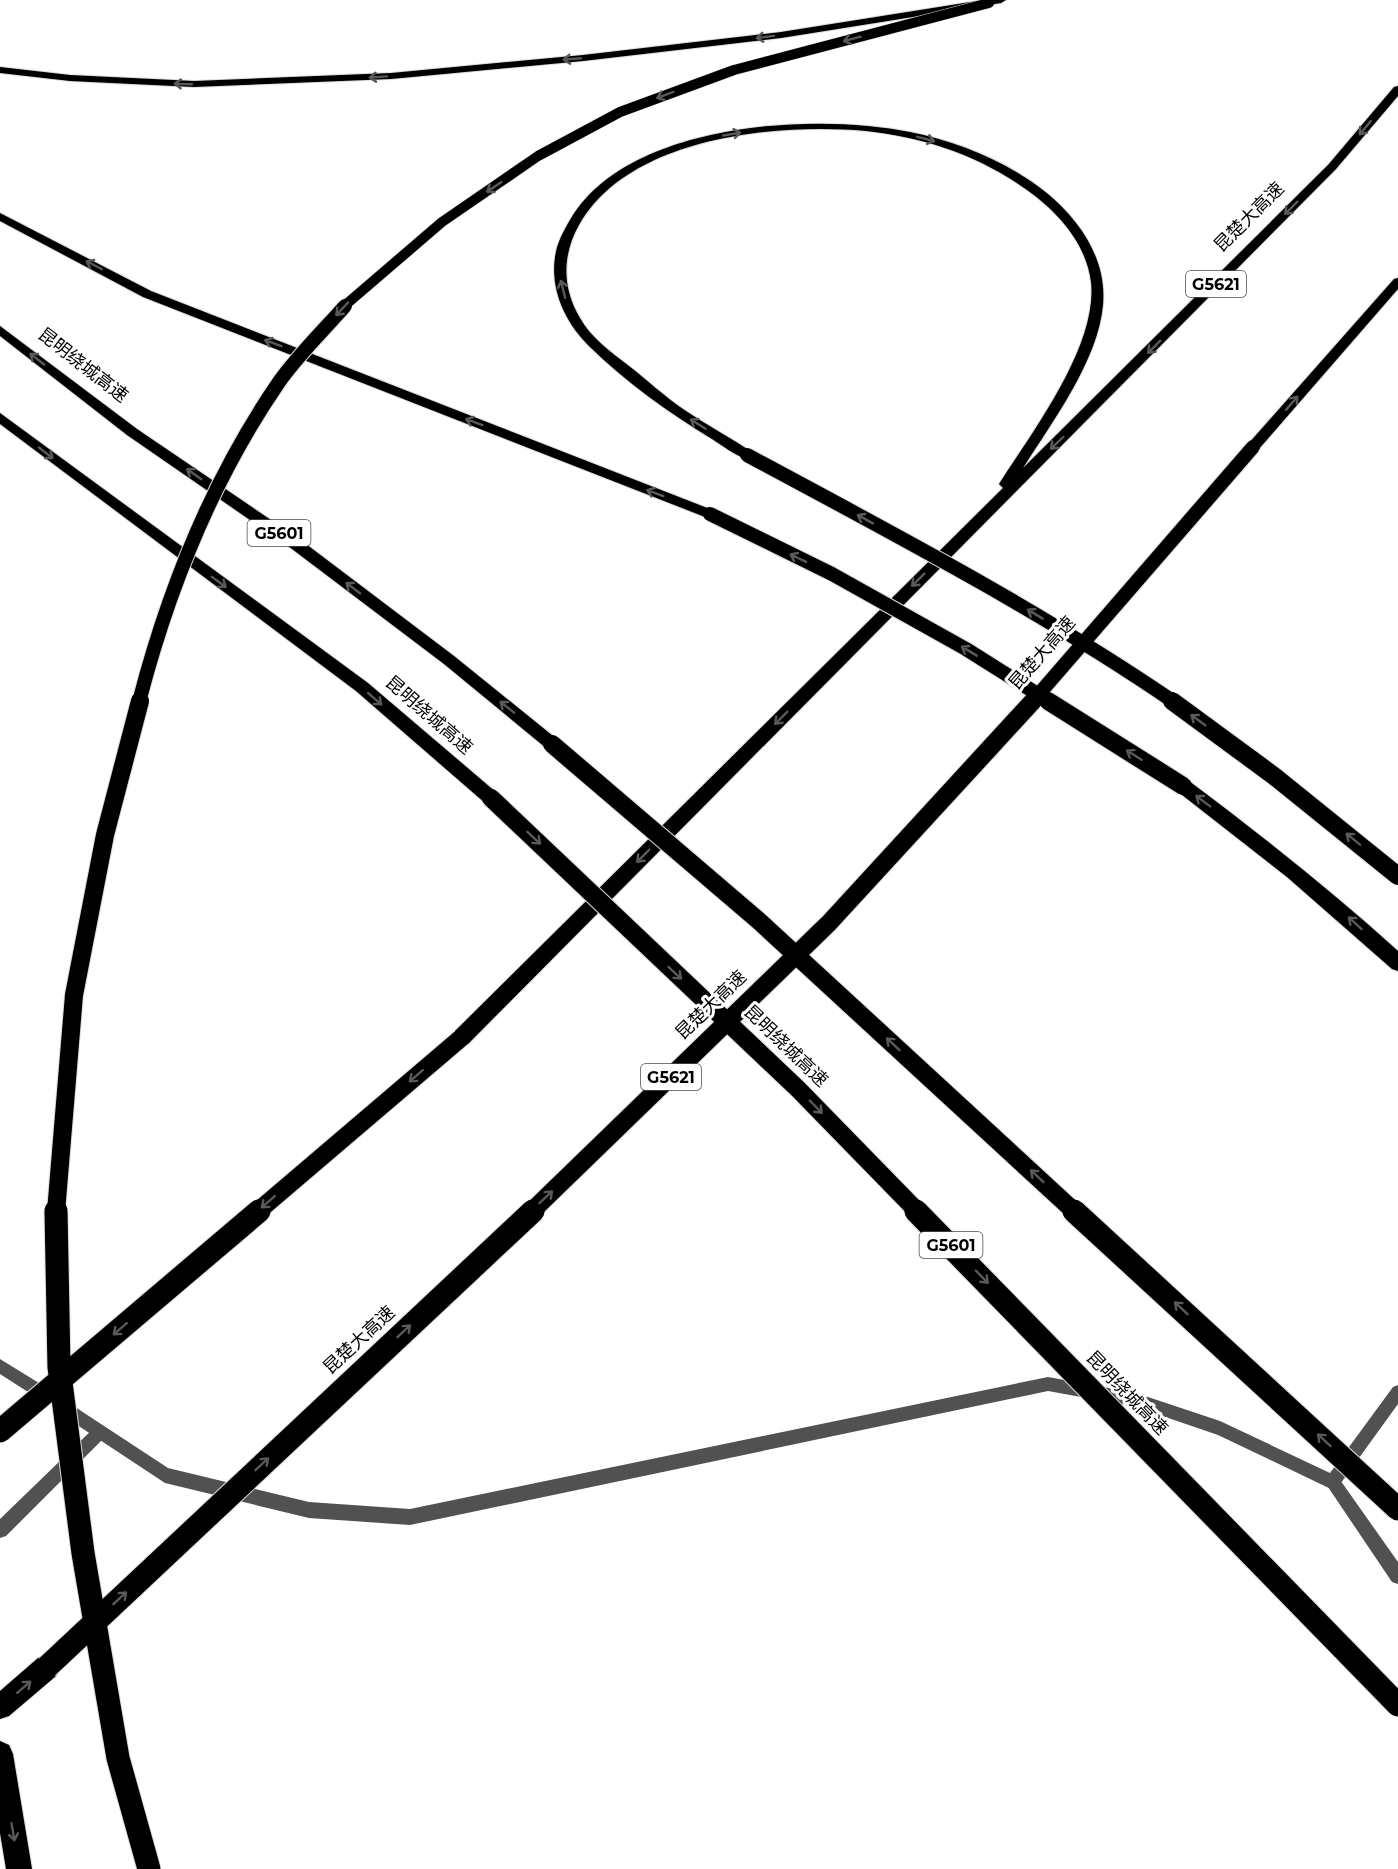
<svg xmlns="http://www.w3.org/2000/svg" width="1398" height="1869" viewBox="0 0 1398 1869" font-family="Montserrat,'Noto Sans SC',sans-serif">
  <rect width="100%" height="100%" fill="#fff"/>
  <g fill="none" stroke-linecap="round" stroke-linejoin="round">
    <defs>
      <path id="motorway" d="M983,0h23l-5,3 -220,35 -198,23 -192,18 -197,8 -124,-6 -70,-8v-6l70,8 124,6 197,-8 192,-18 198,-23z
        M1398,86v10l-62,73 -868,875 -7,3 -7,-3 -2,-6 2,-6 549,-544 -4,-4c33,-52 99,-138 92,-202 -5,-39 -33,-70 -64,-92 -47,-34 -103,-53 -161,-59 -91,-8 -237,6 -287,94 -17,30 -17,63 1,93 11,20 31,34 49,48 18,14 35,30 54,43 22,15 46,28 69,43l2,3 -2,3 -5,1c-13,-4 -24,-13 -35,-20 -43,-26 -86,-57 -122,-92 -24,-23 -40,-56 -35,-90 2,-14 8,-25 15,-37 56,-97 242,-108 340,-88 49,10 99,30 138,62 33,28 59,66 55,111 -5,56 -51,117 -80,163l305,-303 66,-78z
        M0,213l151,78 564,220 2,3 -2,3h-10l-562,-220 -143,-76z
        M1398,278v11l-140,161h-10l-2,-3 2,-3 146,-165z
        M0,326l137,103 165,112 152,115 104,84 2,4 -2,4 -6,2 -6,-2 -102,-84 -152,-115 -165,-114 -127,-99z
        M0,413l368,270 129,110 2,5 -2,5 -6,2 -6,-2 -129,-112 -356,-267z
        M1183,779l6,2c72,54 143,110 209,170v20l-6,-2 -105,-92 -110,-86 -2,-5 2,-5z
        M47,1655l9,3 3,9 -3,9 -47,40 -9,3v-28l38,-33z
        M0,1741l9,4 4,9 19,115h-26l-6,-36z"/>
    </defs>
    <use href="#motorway" stroke="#dbdbdb" stroke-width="2"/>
    <path fill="#515151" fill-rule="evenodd" d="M100,1425l5,2 2,5 -2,5 -99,99 -6,2v-19l95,-92z"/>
    <path fill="#515151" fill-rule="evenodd" d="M1333,1474l5,3 60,85v22l-6,-2 -64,-95 -3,-5 3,-5z"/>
    <path fill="#515151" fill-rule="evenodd" d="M0,1359l52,32 2,5 -2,5 -5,2 -5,-2 -42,-27z
      M1048,1377l88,16 84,28 110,52 63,-86 5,-2v19l-60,83 -5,3 -115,-55 -82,-28 -88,-16 -638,134 -101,-7 -144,-35 -106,-70 -2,-5 2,-5 5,-2 5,2 99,65 141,34 101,7z"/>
    <use href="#motorway" fill="#000" fill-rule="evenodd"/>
    <defs>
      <path id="motorway-bridge-far3" d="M343,307l99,-85 96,-66 82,-44 114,-42 255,-67"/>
      <path id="motorway-bridge-far2" d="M747,455c145,78 291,154 427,247
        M710,514l122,60 134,75 84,53
        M139,702c29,-112 74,-224 140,-320 19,-27 44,-51 66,-76
        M1032,702l221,-255"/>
      <path id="motorway-bridge-far1" d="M1048,701l135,85
        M1172,701l102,75 124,100
        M552,744l207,177 316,291
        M491,798l307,291 120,123
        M56,1212l18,-217 31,-160 35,-134
        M257,1212l204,-174
        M531,1212l298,-289 204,-222"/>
      <path id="motorway-bridge" d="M56,1211l3,156 24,186 35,205 31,111
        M916,1211l482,494
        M1074,1211l324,298
        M0,1431l259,-220
        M47,1667l486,-456"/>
    </defs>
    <use href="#motorway-bridge-far3" stroke="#dbdbdb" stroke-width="11" stroke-linecap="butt"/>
    <use href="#motorway-bridge-far2" stroke="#dbdbdb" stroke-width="16" stroke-linecap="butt"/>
    <use href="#motorway-bridge-far1" stroke="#dbdbdb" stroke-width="20" stroke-linecap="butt"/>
    <use href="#motorway-bridge" stroke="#dbdbdb" stroke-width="25" stroke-linecap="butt"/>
    <use href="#motorway-bridge-far3" stroke="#000" stroke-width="10"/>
    <use href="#motorway-bridge-far2" stroke="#000" stroke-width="14"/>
    <use href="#motorway-bridge-far1" stroke="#000" stroke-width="18"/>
    <use href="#motorway-bridge" stroke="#000" stroke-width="23"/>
  </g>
  <defs><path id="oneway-shaft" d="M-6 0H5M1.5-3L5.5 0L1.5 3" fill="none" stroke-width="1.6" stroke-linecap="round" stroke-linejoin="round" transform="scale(1.5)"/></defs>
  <g stroke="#595959">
    <use href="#oneway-shaft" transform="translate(765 37) rotate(173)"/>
    <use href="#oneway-shaft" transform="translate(852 39) rotate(165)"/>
    <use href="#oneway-shaft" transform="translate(572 59) rotate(175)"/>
    <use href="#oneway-shaft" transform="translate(378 77) rotate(176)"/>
    <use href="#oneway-shaft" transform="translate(183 84) rotate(-178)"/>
    <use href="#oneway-shaft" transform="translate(665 95) rotate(160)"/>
    <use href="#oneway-shaft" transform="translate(1365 128) rotate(130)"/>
    <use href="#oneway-shaft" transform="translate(732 134) rotate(-10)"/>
    <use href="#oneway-shaft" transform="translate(926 139) rotate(14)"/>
    <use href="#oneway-shaft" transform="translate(494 187) rotate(146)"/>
    <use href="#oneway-shaft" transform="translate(1291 208) rotate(135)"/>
    <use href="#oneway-shaft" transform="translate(94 265) rotate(-152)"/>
    <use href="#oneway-shaft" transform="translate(563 289) rotate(-104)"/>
    <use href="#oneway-shaft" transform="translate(342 309) rotate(133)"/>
    <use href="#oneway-shaft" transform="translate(273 343) rotate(-159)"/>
    <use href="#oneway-shaft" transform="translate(1154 347) rotate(135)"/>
    <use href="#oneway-shaft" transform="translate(37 359) rotate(-142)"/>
    <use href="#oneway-shaft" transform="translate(1292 403) rotate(-49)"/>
    <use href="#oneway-shaft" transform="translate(474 422) rotate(-159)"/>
    <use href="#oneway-shaft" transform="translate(698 424) rotate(-148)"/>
    <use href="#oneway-shaft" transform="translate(1057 443) rotate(136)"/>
    <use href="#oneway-shaft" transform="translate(46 453) rotate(38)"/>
    <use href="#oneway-shaft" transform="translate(194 474) rotate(-145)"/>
    <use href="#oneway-shaft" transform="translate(655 493) rotate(-159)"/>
    <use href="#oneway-shaft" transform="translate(865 519) rotate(-151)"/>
    <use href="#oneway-shaft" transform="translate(798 558) rotate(-154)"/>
    <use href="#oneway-shaft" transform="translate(918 580) rotate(135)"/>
    <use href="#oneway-shaft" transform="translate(219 582) rotate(36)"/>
    <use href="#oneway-shaft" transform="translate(353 588) rotate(-143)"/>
    <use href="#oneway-shaft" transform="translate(1035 614) rotate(-149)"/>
    <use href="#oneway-shaft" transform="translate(969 651) rotate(-149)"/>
    <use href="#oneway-shaft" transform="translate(375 699) rotate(41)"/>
    <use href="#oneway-shaft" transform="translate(507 707) rotate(-141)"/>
    <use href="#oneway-shaft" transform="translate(781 718) rotate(135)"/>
    <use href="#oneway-shaft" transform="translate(1198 720) rotate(-144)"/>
    <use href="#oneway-shaft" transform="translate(1134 755) rotate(-148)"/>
    <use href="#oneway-shaft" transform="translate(1203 801) rotate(-143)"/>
    <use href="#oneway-shaft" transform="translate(534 838) rotate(43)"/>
    <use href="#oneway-shaft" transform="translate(1353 839) rotate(-141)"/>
    <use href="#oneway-shaft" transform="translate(643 856) rotate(135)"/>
    <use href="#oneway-shaft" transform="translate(1355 923) rotate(-138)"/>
    <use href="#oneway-shaft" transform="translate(675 973) rotate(43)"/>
    <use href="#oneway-shaft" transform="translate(893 1044) rotate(-137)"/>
    <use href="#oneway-shaft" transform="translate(416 1076) rotate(139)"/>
    <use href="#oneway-shaft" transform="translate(816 1107) rotate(46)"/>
    <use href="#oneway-shaft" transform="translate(1037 1176) rotate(-137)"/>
    <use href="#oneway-shaft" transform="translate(546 1197) rotate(-43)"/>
    <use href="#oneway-shaft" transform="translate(268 1202) rotate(139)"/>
    <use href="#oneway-shaft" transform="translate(982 1277) rotate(46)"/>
    <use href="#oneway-shaft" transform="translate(1181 1308) rotate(-137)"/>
    <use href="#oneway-shaft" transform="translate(120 1329) rotate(139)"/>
    <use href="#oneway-shaft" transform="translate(404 1331) rotate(-43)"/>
    <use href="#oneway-shaft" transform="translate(1324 1440) rotate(-137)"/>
    <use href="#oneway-shaft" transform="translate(262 1464) rotate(-43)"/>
    <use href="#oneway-shaft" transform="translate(120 1598) rotate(-43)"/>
    <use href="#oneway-shaft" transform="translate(24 1687) rotate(-41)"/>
    <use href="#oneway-shaft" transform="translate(13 1832) rotate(80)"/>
  </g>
  <g text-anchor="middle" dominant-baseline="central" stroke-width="6" stroke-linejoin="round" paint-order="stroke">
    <g fill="#fff" stroke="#4c4c4c" stroke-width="1.5">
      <rect x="1186" y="271" width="60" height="26" rx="4.5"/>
      <rect x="247.5" y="520" width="63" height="26" rx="4.5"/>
      <rect x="641" y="1064" width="60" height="26" rx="4.5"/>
      <rect x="919.5" y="1232" width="63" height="26" rx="4.5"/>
    </g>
    <g font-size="16" font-weight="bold" fill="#000">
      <text x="1216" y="284">G5621</text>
      <text x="279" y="533">G5601</text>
      <text x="671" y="1077">G5621</text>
      <text x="951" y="1245">G5601</text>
    </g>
    <g font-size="18" fill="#000" stroke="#fff">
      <text transform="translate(1249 217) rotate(-45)">昆楚大高速</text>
      <text transform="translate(83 365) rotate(38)">昆明绕城高速</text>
      <text transform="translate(1042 653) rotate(-49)">昆楚大高速</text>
      <text transform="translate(429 715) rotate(41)">昆明绕城高速</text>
      <text transform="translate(711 1005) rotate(-44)">昆楚大高速</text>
      <text transform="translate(786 1046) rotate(44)">昆明绕城高速</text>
      <text transform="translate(359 1340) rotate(-43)">昆楚大高速</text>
      <text transform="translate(1127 1393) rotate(46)">昆明绕城高速</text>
    </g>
  </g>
</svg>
